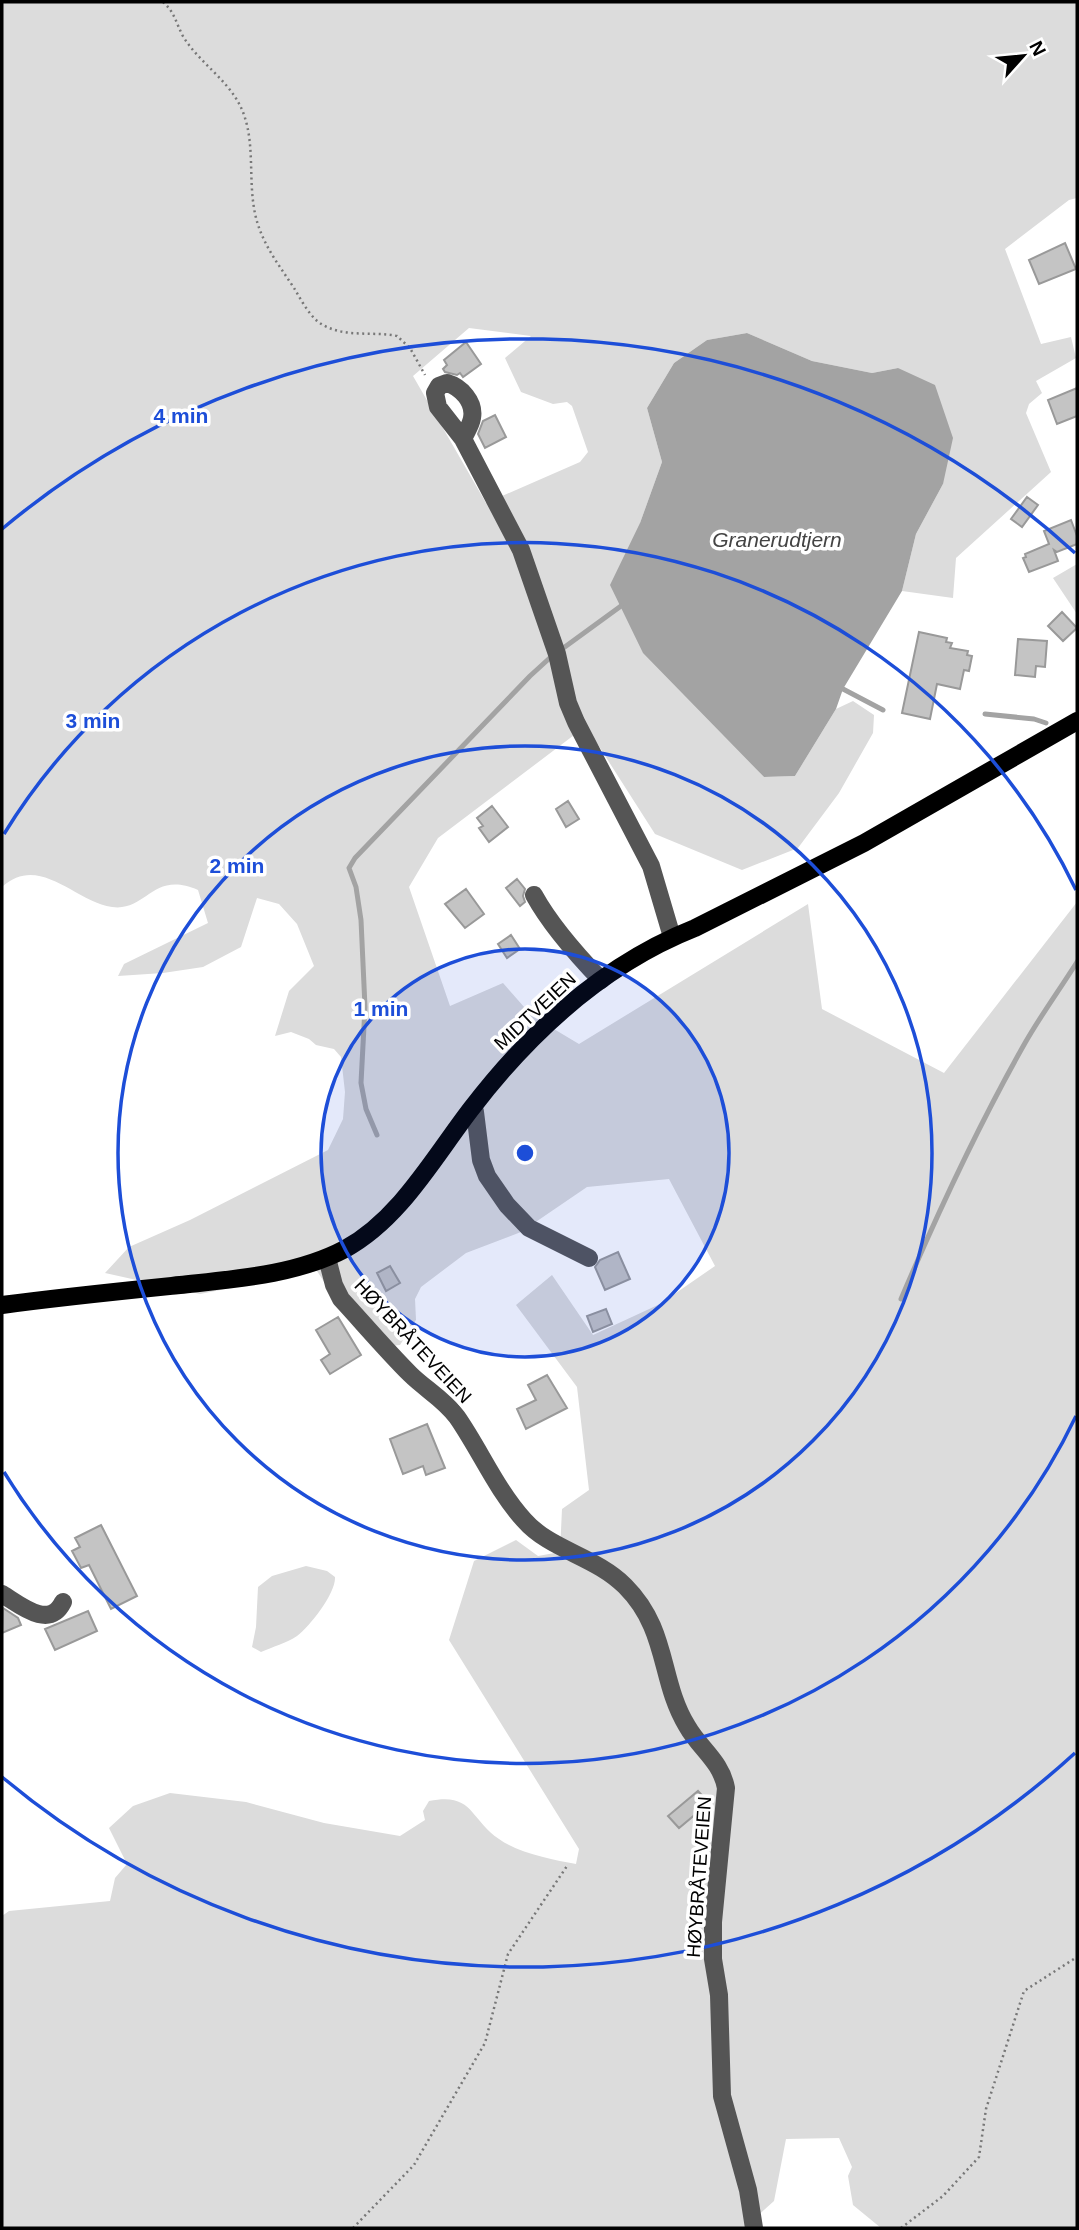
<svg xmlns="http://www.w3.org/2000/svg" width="1079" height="2230" viewBox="0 0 1079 2230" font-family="Helvetica,sans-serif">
  <rect width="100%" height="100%" fill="#fff"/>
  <path fill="#dcdcdc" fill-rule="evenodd" d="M2,2h1075v196l-8,2 -64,49 36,95 30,-7 5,21 -40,23 6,12 -13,11 -3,9 25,59 -95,86 -3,40 -51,-7 14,-57 27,-50 -45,-116 -26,5 -60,-12 -65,-28 -40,7 -33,23 -27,45 15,54 -22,61 90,216 34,38 31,-1 41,-67 17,-8 21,14 -1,18 -34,60 -41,55 -56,22 -87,-36 -69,-108 -148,112 -29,49 41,119 53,-23 29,33 47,28 229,-140 14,105 122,64 133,-171v1326h-196l-28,-23 -5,-29 4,-9 -13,-29 -53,1 -12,62 -30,27h-742v-312l7,-5 101,-10 5,-23 12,-14 -18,-36 24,-22 37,-13 76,9 78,21 76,13 25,-16 -2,-9 6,-10c44,-9 40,17 70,38 19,14 54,21 77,25l3,-15 -130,-209 25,-79 42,-21 22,16 22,-4 2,-43 27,-19 -12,-103 -61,-82 36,-30 41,60 67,-31 55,-38 -46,-87 -82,8 -66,45 -55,21 -45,34 -6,12 1,21 -16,25 -21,2 -36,-36 -26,-40 -117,23 -95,-21 24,-26 61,-27 138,-70 15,-31 2,-27 -4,-35 -7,-8 -18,-4 -7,-6 -18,-7 -16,4 14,-45 25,-25 -17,-42 -18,-20 -22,-6 -16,49 -38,20 -40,6 -45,3 6,-12 84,-41 -10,-33c-46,-20 -51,22 -86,17 -38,-6 -73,-54 -110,-20zM469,328l62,8 -26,22 16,34 32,12 14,-2 5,4 16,46 -8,10 -94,41 -73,-127z
    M1077,564v50l-24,-36z
    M306,1566l21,5 8,6c1,16 -25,49 -38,59 -10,7 -25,11 -36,16l-9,-5 4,-20 2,-40 14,-11z"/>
  <path fill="#a3a3a3" d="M747,333l65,28 60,12 26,-5 37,17 18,53 -10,46 -27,50 -14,57 -59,98 -7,20 -41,67 -31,1 -121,-124 -33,-68 30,-62 22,-61 -15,-54 27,-45 33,-23z"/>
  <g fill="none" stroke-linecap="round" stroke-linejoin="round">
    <path stroke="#a3a3a3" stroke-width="5" d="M562,649l59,-43
      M843,689l40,21
      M985,714l49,5 12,4
      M377,1135l-11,-26 -5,-26 4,-76 -4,-87 -5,-33 -7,-19 6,-10 175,-182 23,-21
      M901,1299c37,-87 77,-173 124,-256 16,-28 35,-54 52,-81"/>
  </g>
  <path fill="#c4c4c4" stroke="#999" stroke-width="2" d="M1065,243l11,26 -37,15 -10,-24z
    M466,342l15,22 -18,13 -3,-4 -3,2 -12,-3 -2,-3 4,-4 -3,-5z
    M1077,388v28l-20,8 -9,-24z
    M495,415l11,22 -21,11 -7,-14 5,-13z
    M1027,497l11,8 -16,22 -11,-8z
    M1071,520l6,16v8l-20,8 -3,-2 4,11 -29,11 -6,-14 3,-1 -1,-3 24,-10 -5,-13z
    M1062,612l15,16 -14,13 -15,-15z
    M919,632l28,6 -1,4 6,1 -2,5 18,3 -1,4 5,1 -3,15 -5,-1 -4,19 -23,-5 -7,35 -28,-6z
    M1018,639l29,2 -2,26 -9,-1 -1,11 -20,-2z
    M568,801l11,18 -13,8 -10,-18z
    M492,806l16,21 -19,15 -10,-14 4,-2 -6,-8z
    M517,879l8,10 -2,7 2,6 -5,4 -14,-18z
    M466,889l18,25 -19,14 -20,-24z
    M511,935l9,14 -13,9 -9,-14z
    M618,1252l12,27 -25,11 -10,-23 5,-7z
    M390,1266l10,17 -14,8 -9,-18z
    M606,1309l6,15 -19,8 -6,-16z
    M338,1317l23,38 -31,19 -9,-14 9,-6 -14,-24z
    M547,1375l20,33 -41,21 -9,-20 19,-9 -8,-15z
    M427,1424l18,44 -19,7 -3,-9 -20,8 -13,-35z
    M101,1525l36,71 -26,13 -22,-44 -8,3 -9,-17 8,-4 -5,-9z
    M3,1608l15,10 3,7 -19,8z
    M88,1611l9,20 -42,19 -10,-21z
    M698,1791l11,12 -30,25 -11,-12z"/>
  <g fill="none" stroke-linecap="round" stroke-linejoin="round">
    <path stroke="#777" stroke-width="2.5" stroke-dasharray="2 3.5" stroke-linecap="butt" d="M163,2c12,10 13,22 21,36 18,28 51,46 61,80 9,28 4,61 9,90 5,32 23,54 40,80 8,13 16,30 29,37 23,13 50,6 74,11l13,12 15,27
      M353,2228l61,-63 71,-122 23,-89 59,-88
      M901,2228l42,-32 36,-39 7,-48 38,-118 53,-34"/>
    <path stroke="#555" stroke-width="18" d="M463,439c3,-7 8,-14 9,-21 3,-16 -11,-31 -25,-35l-8,3 -4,7 3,14 25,32 58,111 36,104 11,49 8,19 75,144 21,71
      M534,895c17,31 42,59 67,85
      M472,1108l3,4 6,48 6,16 20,29 22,23 60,30
      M327,1258l7,27 7,14c23,25 45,51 69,75 15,15 34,25 47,43 23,33 39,72 67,103 26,30 71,36 101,66 44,44 34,94 62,140 13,23 34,35 39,62l-13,134v37l6,36 3,101 26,94 6,38
      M2,1594c18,11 47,36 61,8"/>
    <path stroke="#000" stroke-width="18" d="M2,1305c59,-8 119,-14 178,-20 55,-6 116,-10 165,-36 55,-30 89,-92 126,-140 59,-77 133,-145 224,-181l169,-85 213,-122"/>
  </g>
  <circle cx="525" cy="1153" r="204" fill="#1d4ed8" fill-opacity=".12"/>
  <g fill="none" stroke="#1d4ed8" stroke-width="3.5">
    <circle cx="525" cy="1153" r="204"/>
    <circle cx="525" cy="1153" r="407"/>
    <path d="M1076 1416A611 611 0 0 1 4 1472M4 834A611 611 0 0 1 1076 890"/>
    <path d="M1075 1753A814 814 0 0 1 2 1777M2 529A814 814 0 0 1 1075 553"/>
  </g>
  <g text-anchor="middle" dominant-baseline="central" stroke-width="7" stroke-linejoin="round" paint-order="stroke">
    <g font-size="19" fill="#000" stroke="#fff">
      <text transform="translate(535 1011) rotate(-43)">MIDTVEIEN</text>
      <text transform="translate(413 1341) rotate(47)">HØYBRÅTEVEIEN</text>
      <text transform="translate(699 1877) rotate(-86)">HØYBRÅTEVEIEN</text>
    </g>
    <g font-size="21" font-style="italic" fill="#444" stroke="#fff">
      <text x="777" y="539">Granerudtjern</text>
    </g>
  </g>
  <circle cx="525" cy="1153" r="10" fill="#1d4ed8" stroke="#fff" stroke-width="3.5"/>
  <g font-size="21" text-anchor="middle" font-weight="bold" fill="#1d4ed8" stroke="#fff" stroke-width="7" stroke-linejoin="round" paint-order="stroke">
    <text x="181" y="423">4 min</text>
    <text x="93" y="728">3 min</text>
    <text x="237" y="873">2 min</text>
    <text x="381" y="1016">1 min</text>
  </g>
  <rect width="1079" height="2230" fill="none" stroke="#000000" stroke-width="7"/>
  <g transform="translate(1023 56) rotate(63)" stroke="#ffffff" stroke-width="5" paint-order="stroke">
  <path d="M0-5L12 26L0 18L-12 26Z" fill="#000000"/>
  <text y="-10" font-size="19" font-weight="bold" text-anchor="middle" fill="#000000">N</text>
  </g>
</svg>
